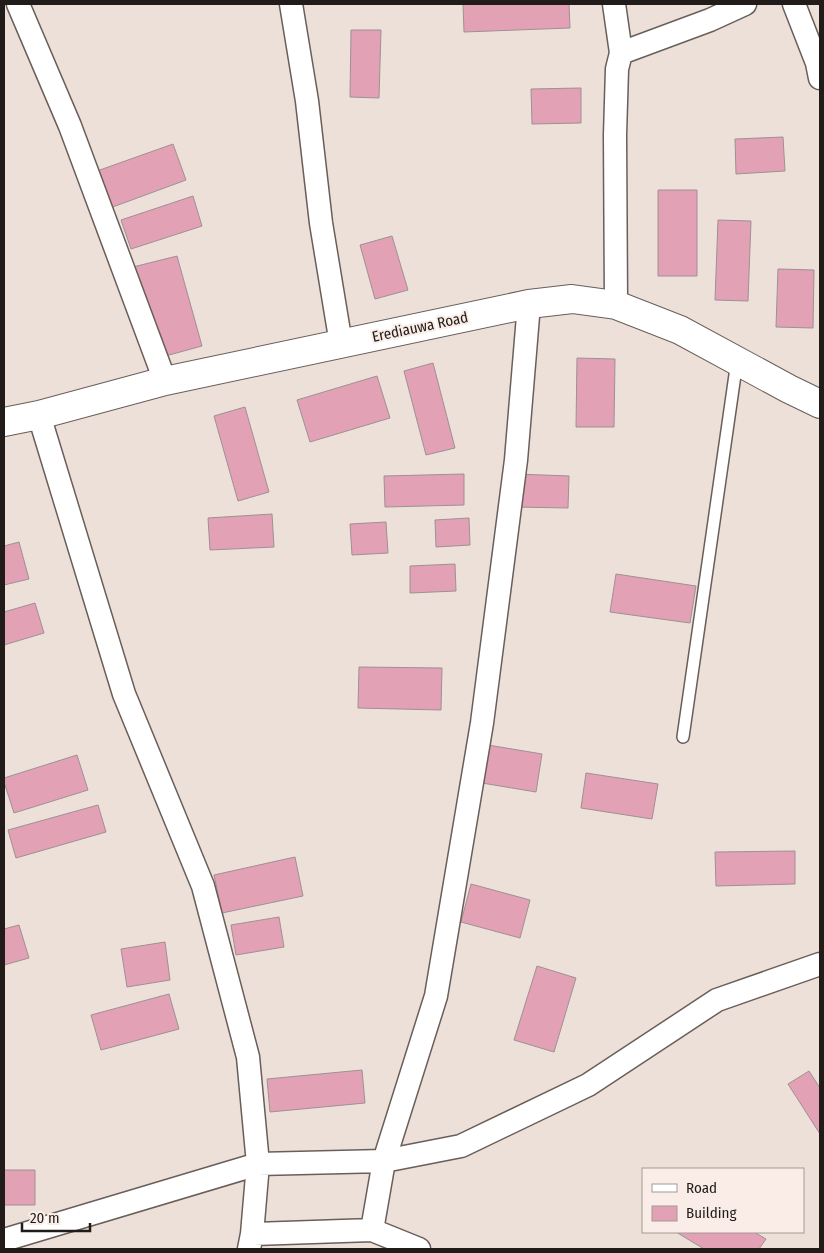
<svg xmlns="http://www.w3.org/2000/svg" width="824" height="1253" viewBox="0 0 824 1253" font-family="'Fira Sans Condensed',sans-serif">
  <rect width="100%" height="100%" fill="#ede0d9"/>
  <path fill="#e2a1b5" stroke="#9e9094" d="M463,4h106l1,24 -106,4z
    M351,30h30l-2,68 -29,-1z
    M581,88v35l-49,1 -1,-35z
    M783,137l2,34 -49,3 -1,-35z
    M173,144l13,36 -76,28 -13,-37z
    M658,190h39v86h-39z
    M193,196l9,30 -71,23 -10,-29z
    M718,220l33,1 -3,80 -33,-1z
    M392,236l16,54 -33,9 -15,-54z
    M177,256l25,90 -44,12 -25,-91z
    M778,269l36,1 -1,58 -37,-1z
    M577,358l38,1 -1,68h-38z
    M433,363l22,85 -29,7 -22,-84z
    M377,376l13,42 -80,24 -13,-42z
    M245,407l24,85 -31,9 -24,-85z
    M464,474v31l-79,2 -1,-31z
    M516,474l53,2 -1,32 -53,-1z
    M272,514l2,33 -64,3 -2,-32z
    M469,518l1,27 -34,2 -1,-27z
    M386,522l2,31 -36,2 -2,-31z
    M19,542l10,37 -25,6v-39z
    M455,564l1,27 -46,2v-27z
    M616,574l80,12 -6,37 -80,-11z
    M35,603l9,30 -40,12v-33z
    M359,667l83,1 -1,42 -83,-2z
    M482,744l60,10 -6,38 -60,-10z
    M77,755l11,35 -74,23 -10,-31v-4z
    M586,773l72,11 -6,35 -71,-11z
    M98,805l8,27 -90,26 -8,-28z
    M795,851v33l-79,2 -1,-34z
    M295,857l8,39 -81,17 -8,-38z
    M471,884l59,16 -10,38 -59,-16z
    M279,917l5,30 -48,8 -5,-30z
    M19,925l10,33 -25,7v-36z
    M165,942l5,38 -43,7 -6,-38z
    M537,966l39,12 -22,74 -40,-12z
    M169,994l10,35 -78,21 -10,-35z
    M362,1070l3,33 -95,9 -3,-33z
    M809,1071l11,17v46l-32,-50z
    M4,1170h31v35h-31z
    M676,1232h78l12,7 -7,10h-55z"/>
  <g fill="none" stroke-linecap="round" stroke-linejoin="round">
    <defs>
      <path id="service" d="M683,737l54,-376"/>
      <path id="minor" d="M18,4l52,122 95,255
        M291,4l16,97 14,122 20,121
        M614,4l7,49 -4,16 -2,66 1,170
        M794,4l23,59 3,15
        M621,53l89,-33 35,-16
        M39,415l85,279 79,192 45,171 10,107 -6,70 -3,15
        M372,1230l12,-69 52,-165 46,-273 34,-263 13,-156
        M252,1234l120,-4 47,19
        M4,1240l254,-76 126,-3 77,-15 127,-61 129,-85 103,-36"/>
      <path id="tertiary" d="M4,422l35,-7 126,-34 364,-77 43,-5 44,6 64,25 109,59 31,15"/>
    </defs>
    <use href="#service" stroke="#695e59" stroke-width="14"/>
    <use href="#minor" stroke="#695e59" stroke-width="25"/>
    <use href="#tertiary" stroke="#695e59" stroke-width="30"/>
    <use href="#service" stroke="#fff" stroke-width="11"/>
    <use href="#minor" stroke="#fff" stroke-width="22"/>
    <use href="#tertiary" stroke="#fff" stroke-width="28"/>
  </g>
  <g text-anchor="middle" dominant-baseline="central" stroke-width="4" stroke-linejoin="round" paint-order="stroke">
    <g font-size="15" fill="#211c1a" stroke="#faede7">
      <text transform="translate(420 327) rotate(-12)">Erediauwa Road</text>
    </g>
  </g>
  <rect width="824" height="1253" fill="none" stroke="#211c1a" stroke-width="10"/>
  <rect x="642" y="1168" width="162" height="65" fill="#faede7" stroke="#a39995"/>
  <rect x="652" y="1184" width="25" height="8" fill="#ffffff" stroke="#a39995"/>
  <text x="686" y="1193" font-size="15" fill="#211c1a">Road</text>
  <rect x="652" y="1206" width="25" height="15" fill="#e2a1b5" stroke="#a39995"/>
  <text x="686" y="1218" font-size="15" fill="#211c1a">Building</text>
  <path d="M22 1223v8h68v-8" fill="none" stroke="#211c1a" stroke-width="2.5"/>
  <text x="30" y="1223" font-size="15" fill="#211c1a" stroke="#faede7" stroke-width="4" paint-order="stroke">20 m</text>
</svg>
